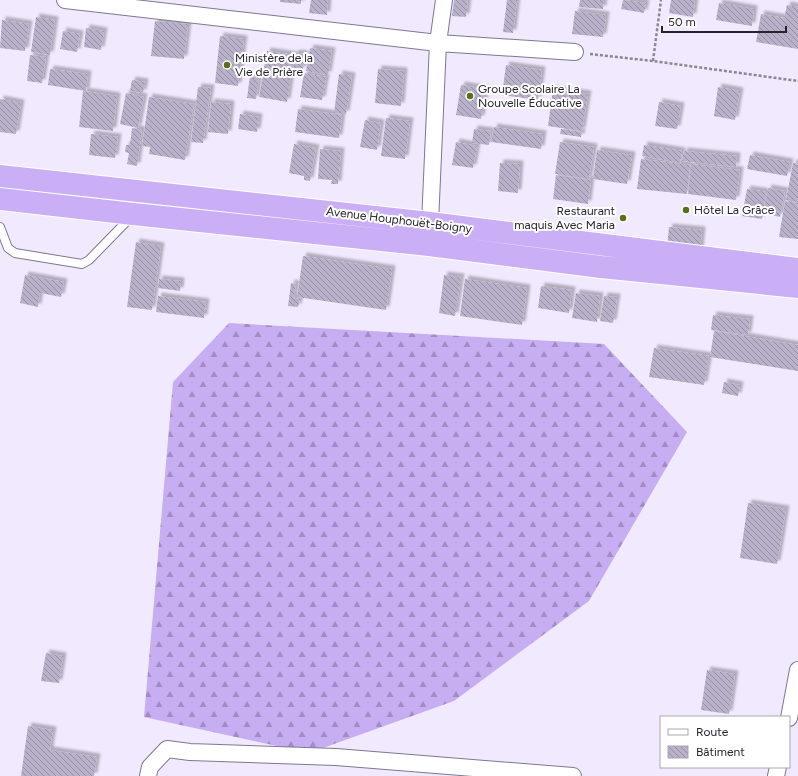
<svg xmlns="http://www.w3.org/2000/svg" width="798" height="776" viewBox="0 0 798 776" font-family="Figtree,sans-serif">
  <defs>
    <pattern id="forest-firs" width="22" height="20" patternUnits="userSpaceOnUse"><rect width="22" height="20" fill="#c7adf2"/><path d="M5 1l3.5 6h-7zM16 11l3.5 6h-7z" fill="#a28cc4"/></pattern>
    <pattern id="building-back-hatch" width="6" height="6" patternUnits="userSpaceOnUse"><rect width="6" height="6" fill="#b9b1c9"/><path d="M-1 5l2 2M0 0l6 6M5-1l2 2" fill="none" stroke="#9690a4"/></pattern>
    <filter id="shadow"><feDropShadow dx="3.5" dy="-3.5" stdDeviation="1" flood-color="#0004"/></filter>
  </defs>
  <rect width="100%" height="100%" fill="#f1eaff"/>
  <path fill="url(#forest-firs)" d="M229,323l375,21 83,88 -98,169 -135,100 -145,52 -165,-36 29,-335z"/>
  <path fill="url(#building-back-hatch)" filter="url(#shadow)" d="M280,0h21v4l-21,-2z
    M311,0h17l-1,15 -18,-2z
    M454,0h14l-2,17 -14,-1z
    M507,0h10l-4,33 -10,-1z
    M580,0h24l-1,9 -24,-2z
    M623,0l23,3 -2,10 -23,-4z
    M671,0h24l-2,17 -24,-4z
    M719,3l35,6 -2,17 -36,-6z
    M787,5l11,2v42l-42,-7 5,-28 23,4z
    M575,11l31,4 -3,22 -31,-3z
    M36,17l19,3 -5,35 -19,-3z
    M2,20l27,4 -4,27 -25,-3z
    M155,21l33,3 -4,35 -33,-3z
    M86,28l18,3 -3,19 -17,-3z
    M63,31l17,3 -3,18 -17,-3z
    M220,36l24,3 -6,47 -23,-3z
    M310,48l22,3 -4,24 -22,-4z
    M267,51l27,4 -7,47 -28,-5z
    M295,53l10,1 -2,16 -10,-1z
    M30,55l16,2 -4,26 -15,-2z
    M506,65l36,5 -4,30 -36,-5z
    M50,69l38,5 -2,17 -38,-6z
    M378,69l26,2 -3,35 -26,-3z
    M304,73l22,4 -4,23 -22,-3z
    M339,74l13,2 -6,38 -12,-1z
    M250,76l9,1 -3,22 -9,-1z
    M132,80l13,2 -2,11 -13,-2z
    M461,85l25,4 -5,30 -25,-4z
    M198,87l13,1 -8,55 -12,-1z
    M718,87l22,4 -5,29 -21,-4z
    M553,89l35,5 -6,37 -34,-5z
    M83,91l34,5 -4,35 -34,-4z
    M126,93l18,4 -6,31 -18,-4z
    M149,97l45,7 -9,56 -36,-6 1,-7 -8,-1z
    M0,99l21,4 -5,31 -16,-2z
    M211,102l20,2 -3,30 -20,-2z
    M659,102l22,4 -4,23 -22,-3z
    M298,109l44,6 -3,23 -44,-6z
    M240,114l19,3 -2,15 -19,-3z
    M386,118l24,3 -5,38 -24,-3z
    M365,120l16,3 -4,27 -17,-3z
    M494,127l49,7 -2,15 -50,-7z
    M132,128l10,2 -5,36 -10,-2 2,-11 -4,-1 1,-7h4z
    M474,129l17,2 -2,14 -17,-2z
    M561,129l21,3 -1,5 -21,-3z
    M91,134l27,3 -3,21 -26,-3z
    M456,142l21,4 -4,22 -21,-3z
    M560,142l34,5 -5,32 -34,-5z
    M294,144l22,4 -6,33 -6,-1v-4l-15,-3z
    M644,145l38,6 -2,12 -38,-7z
    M320,149l21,2 -3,33h-7l1,-4 -14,-1z
    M597,150l35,5 -5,29 -34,-5z
    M684,151l53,5 -1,11 -54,-6z
    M750,155l40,7 -3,14 -40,-7z
    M641,159l49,6 -3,29 -50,-5z
    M500,163l20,1 -2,29 -20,-2z
    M793,163l5,1v38l-12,-2z
    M691,164l49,6 -4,30 -48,-6z
    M556,175l35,5 -3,24 -35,-5z
    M768,188l17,3 -5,26 -17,-4z
    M747,189l19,3 -4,27 -20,-3z
    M785,201l13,2v36l-19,-2z
    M669,227l33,3 -2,21 -33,-4z
    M136,242l25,4 -9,64 -25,-3z
    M303,256l89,13 -6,41 -89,-13z
    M25,275l39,7 -3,15 -21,-4 -2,14 -18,-4z
    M444,275l17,2 -6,39 -16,-3z
    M159,279l22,2 -1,10 -22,-3z
    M465,279l62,9 -5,37 -62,-9z
    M291,283l5,1 -2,14 6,1 -2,8 -10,-1z
    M541,286l31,4 -3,23 -31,-5z
    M576,293l24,3 -3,26 -25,-4z
    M158,296l48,6 -2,16 -48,-6z
    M604,296l13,1 -4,26 -13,-2z
    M713,315l37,4 -2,16 -37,-5z
    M714,331l84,14v26l-88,-14z
    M654,348l55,8 -5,29 -55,-8z
    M724,382l16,3 -2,11 -16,-3z
    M748,503l38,6 -9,55 -37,-6z
    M46,653l17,3 -4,27 -18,-2z
    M707,670l28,4 -6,40 -28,-4z
    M28,726l25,4 -3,20 47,7 -3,19h-73z"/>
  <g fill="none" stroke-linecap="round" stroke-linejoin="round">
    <defs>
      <path id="lane" d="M0,227l8,21 7,5 67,11 7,-4 42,-43"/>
      <path id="street" d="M65,0l373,43 137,9
        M430,223l8,-180 6,-43
        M789,718l9,-48
        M148,776l2,-9 17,-18 23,3 146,5 237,19
        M776,776l2,-9"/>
      <path id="highway" d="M0,176l430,47 368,46
        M0,199l133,15 296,31 172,22 197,20"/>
    </defs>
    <use href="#lane" stroke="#7f778e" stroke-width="10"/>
    <use href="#street" stroke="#7f778e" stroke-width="18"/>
    <use href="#highway" stroke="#fff" stroke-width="24"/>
    <path stroke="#8b8595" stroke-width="2.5" stroke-dasharray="3 2" stroke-linecap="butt" d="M590,54l63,7 145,20
      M653,61l8,-61"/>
    <use href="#lane" stroke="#fff" stroke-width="8"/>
    <use href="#street" stroke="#fff" stroke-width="16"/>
    <use href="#highway" stroke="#caaff7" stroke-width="22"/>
  </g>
  <g fill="#5c6e1c" stroke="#fff" stroke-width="1.5">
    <circle cx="227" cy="65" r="4"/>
    <circle cx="470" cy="96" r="4"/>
    <circle cx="686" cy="210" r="4"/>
    <circle cx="623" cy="218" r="4"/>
  </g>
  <g text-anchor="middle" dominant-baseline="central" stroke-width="4" stroke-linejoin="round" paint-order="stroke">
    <g font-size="12" fill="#27232d" stroke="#fff" text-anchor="start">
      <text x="235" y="58">Ministère de la<tspan x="235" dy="14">Vie de Prière</tspan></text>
      <text x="478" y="89">Groupe Scolaire La<tspan x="478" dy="14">Nouvelle Éducative</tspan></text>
      <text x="694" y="210">Hôtel La Grâce</text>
      <text x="615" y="211" text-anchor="end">Restaurant<tspan x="615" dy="14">maquis Avec Maria</tspan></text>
    </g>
    <g font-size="12" fill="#27232d" stroke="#fff">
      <text transform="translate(399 220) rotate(7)">Avenue Houphouët-Boigny</text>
    </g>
  </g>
  <rect x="660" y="716" width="130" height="52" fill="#ffffff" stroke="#a9a7ab"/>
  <rect x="668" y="729" width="20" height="6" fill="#ffffff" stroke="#a9a7ab"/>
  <text x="696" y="736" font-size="12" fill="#27232d">Route</text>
  <rect x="668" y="746" width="20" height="12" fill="url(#building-back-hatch)" stroke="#a9a7ab"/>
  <text x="696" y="756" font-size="12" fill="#27232d">Bâtiment</text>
  <path d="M662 26v6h124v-6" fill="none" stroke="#27232d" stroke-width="2"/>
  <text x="668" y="26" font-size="12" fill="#27232d" stroke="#ffffff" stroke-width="3" paint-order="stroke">50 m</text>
</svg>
